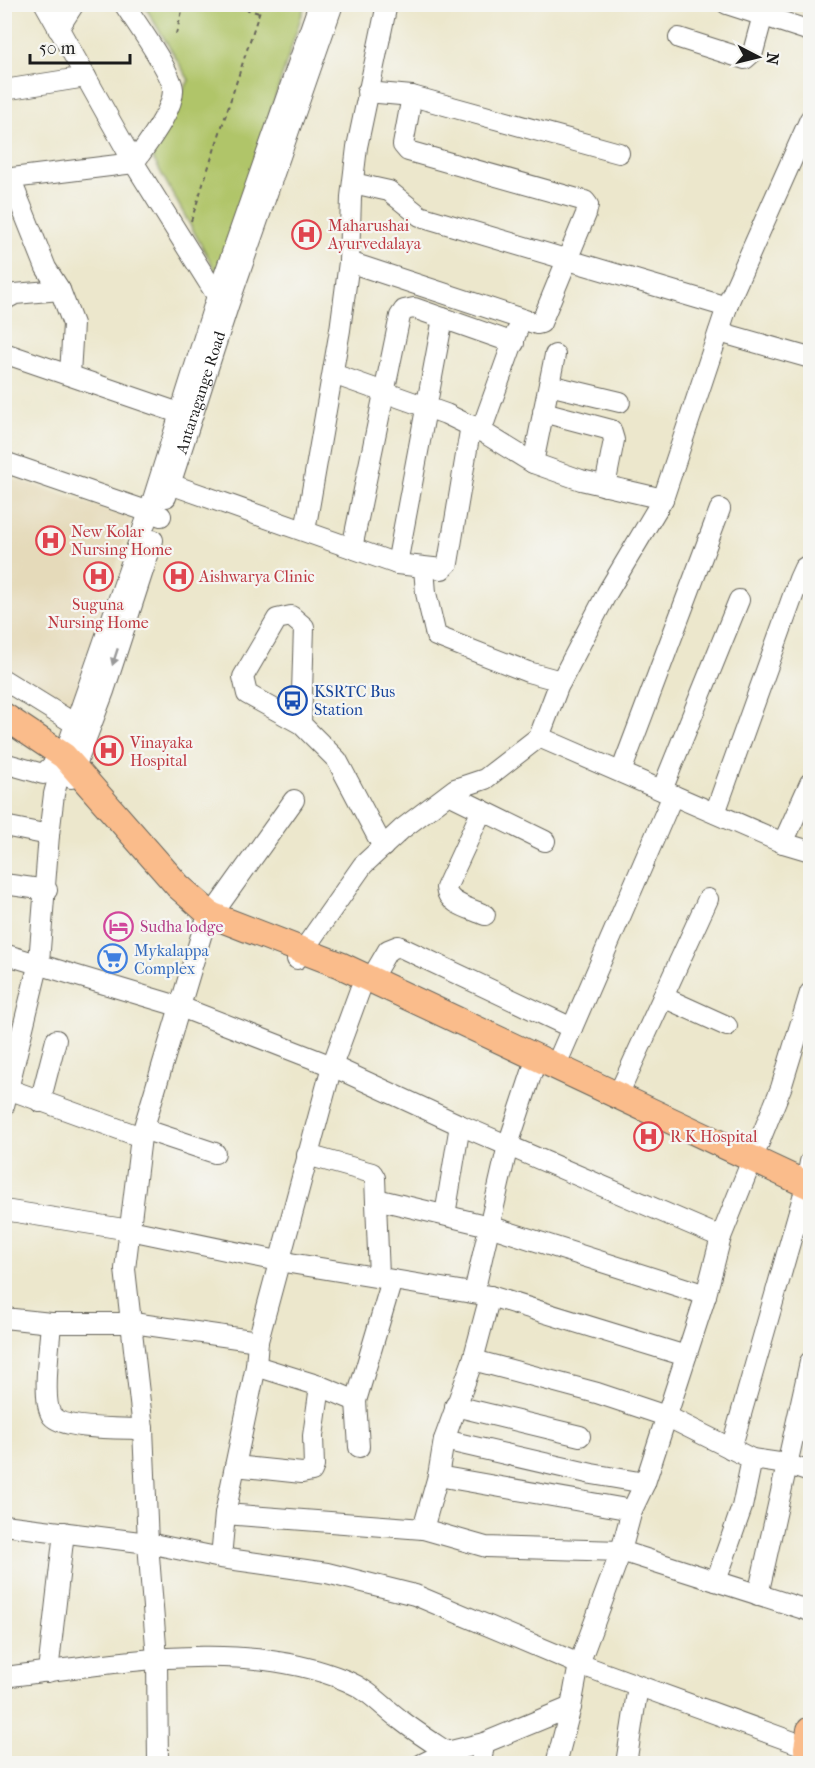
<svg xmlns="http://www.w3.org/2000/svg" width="815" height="1768" viewBox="0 0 815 1768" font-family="'IM FELL French Canon',serif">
  <rect width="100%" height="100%" fill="#f6f6f2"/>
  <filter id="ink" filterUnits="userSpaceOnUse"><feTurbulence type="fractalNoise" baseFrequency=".0167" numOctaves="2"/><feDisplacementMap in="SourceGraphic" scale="12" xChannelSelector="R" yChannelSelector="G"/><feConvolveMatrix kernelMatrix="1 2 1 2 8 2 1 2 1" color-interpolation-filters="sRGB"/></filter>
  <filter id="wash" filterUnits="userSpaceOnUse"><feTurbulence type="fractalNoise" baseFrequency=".008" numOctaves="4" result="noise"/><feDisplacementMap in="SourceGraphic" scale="24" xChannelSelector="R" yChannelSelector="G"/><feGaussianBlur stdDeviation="1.35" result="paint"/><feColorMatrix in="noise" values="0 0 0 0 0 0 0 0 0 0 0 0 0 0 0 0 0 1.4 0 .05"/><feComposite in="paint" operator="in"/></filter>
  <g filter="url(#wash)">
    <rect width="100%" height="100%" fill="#ece7cc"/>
    <path fill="#e5daba" d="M4,475l127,43 -61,193 -65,-41z"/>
    <path fill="#b0c569" stroke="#667042" stroke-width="1.5" d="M144,5h161l-87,270 -68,-122 39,-73z"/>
  </g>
  <g filter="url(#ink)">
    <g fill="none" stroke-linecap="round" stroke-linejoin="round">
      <defs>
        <g id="minor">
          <path d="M45,4l89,159 83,133 8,5"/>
          <path d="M727,4l83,27"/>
          <path d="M58,29l16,-25"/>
          <path d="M679,38l66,21 8,-7 13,-48"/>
          <path d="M4,90l82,-13"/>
          <path d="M367,92l45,4 207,57"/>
          <path d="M10,178l36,90 14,22 13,34 -3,50"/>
          <path d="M4,179l130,-16c12,-18 40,-53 39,-74 -1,-16 -38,-68 -49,-85"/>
          <path d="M353,183l36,8 31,25 307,91"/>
          <path d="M349,262l188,62 4,-1 45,-109 2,-9 -3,-4 -177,-50 -5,-6 9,-49"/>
          <path d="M4,300l11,-6 45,-4"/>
          <path d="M719,332l91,26"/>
          <path d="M4,353l175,60"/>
          <path d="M333,374l113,40 35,17 52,32 48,17 82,19"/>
          <path d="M549,385l71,17"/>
          <path d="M543,412l68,18 3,10 -9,46"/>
          <path d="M481,431l36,-100"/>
          <path d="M4,462l157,54"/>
          <path d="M533,463l22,-108"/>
          <path d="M170,484l227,80 45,5 6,-6 23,-138"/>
          <path id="s1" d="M166,497l63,-194 104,-299"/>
          <path d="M305,531l35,-201 9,-68 2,-65 6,-50 30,-143"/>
          <path d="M352,548l48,-232 4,-6 10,-2 100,35"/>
          <path d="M397,564l46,-246"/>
          <path d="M424,568l2,25 10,43 92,36 33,9"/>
          <path d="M4,680l71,44"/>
          <path d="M301,724l3,-97 -13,-11 -14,3 -34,58 4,17 54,30 36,36 46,87"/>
          <path d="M539,737l244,106 27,8"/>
          <path d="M4,763l39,11 10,-9"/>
          <path d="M621,772l99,-263"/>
          <path d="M71,778l33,-87 49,-151"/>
          <path d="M662,790l77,-190"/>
          <path d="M449,794l96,47"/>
          <path d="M482,810l-36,78c1,16 26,21 39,27"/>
          <path d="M715,813l84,-234 5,-11 6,-4"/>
          <path d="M4,826l45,9"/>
          <path d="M783,843l27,-60"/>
          <path d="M4,884l43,6"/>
          <path d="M4,954l174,52 154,60 128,59 261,112"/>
          <path d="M297,959l66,-94 39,-36 53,-40 30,-10 54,-42 19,-50 49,-94 56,-94 66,-198 81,-182"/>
          <path d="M371,979l17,-29 10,-4 174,82"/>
          <path d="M663,997l64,29"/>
          <path d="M556,1065l117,-270"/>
          <path d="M8,1089l133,48"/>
          <path d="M618,1095l90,-196"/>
          <path d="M40,1102l16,-62"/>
          <path d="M4,1106l35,-144 10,-127 5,-41 10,-38 85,-244 68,-216 102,-292"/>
          <path d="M143,1129l72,24"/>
          <path d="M307,1155l65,18 3,5 4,98"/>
          <path d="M806,1184l4,-22"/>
          <path d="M376,1199l113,27 217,69"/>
          <path d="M4,1210l126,20 148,31 212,35 196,60"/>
          <path d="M445,1215l15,-90"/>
          <path d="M474,1293l34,-148 25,-76"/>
          <path d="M490,1296l-17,64 -29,80 -6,36 -15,53 63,18 135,4 189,60"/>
          <path d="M4,1318l47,5h82l125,18"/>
          <path d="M51,1323c-1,20 -10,78 1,93 11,14 73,12 91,13"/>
          <path d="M473,1360l124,33 69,23 86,43 34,5 24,8"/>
          <path d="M256,1366l64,20 36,15"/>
          <path d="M455,1406l125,30"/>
          <path d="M444,1440l148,34 53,9"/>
          <path d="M359,1447l-3,-46 36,-121"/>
          <path d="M731,1449l72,-252"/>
          <path d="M235,1466l67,7 10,-2 2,-5 -1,-30 7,-50"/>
          <path d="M438,1476l194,34"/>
          <path d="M225,1514l198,15"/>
          <path d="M4,1525l144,18 73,15 106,15 88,22 164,69 231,84"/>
          <path d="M221,1558l4,-44 31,-148 2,-25 74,-275 29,-79"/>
          <path d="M716,1581l26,-74 10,-48"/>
          <path d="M758,1595l52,-233"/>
          <path d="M48,1672l16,-140"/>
          <path d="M4,1677c110,-13 238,-40 343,4 22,9 36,26 55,40 14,11 30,21 45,31"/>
          <path d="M158,1764l-1,-105 -9,-116 -5,-114 -18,-160 16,-132 63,-211 90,-126"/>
          <path d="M422,1764l25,-12 37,-9 87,-36"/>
          <path d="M481,1764l3,-21"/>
          <path d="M556,1764l15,-57 8,-43 42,-113 11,-41 13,-27 61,-188 15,-58 60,-149 29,-95"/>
          <path d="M626,1764l12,-78"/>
        </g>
        <path id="major" d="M4,716l60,40 114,130 33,29 129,50 470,221
          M808,1764l-1,-16 3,-18"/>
      </defs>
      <use href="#minor" stroke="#65635a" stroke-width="22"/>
      <use href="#major" stroke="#65635a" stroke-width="28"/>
      <path stroke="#65635a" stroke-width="2" stroke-dasharray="4.5 4.5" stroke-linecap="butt" d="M228,4l31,9
        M176,34l8,-30
        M191,221l71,-217"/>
      <use href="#minor" stroke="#fff" stroke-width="20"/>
      <use href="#major" stroke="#fabc8b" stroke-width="26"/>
    </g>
    <defs><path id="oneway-solid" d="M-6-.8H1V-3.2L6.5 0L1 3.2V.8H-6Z" transform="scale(1.5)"/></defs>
    <use fill="#999" href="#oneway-solid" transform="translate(115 657) rotate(108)"/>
  </g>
  <defs>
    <symbol id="hospital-ring" viewBox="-11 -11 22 22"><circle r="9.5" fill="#f6f6f2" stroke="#e0444e" stroke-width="1.5"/><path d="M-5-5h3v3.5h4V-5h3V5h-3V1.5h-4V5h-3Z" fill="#e0444e"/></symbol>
    <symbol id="bus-ring" viewBox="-11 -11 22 22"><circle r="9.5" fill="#f6f6f2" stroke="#1a4fb4" stroke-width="1.5"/><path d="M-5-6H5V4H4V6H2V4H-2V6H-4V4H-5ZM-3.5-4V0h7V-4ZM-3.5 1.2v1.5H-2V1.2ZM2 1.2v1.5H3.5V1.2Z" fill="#1a4fb4"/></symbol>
    <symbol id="hotel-ring" viewBox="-11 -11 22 22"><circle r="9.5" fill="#f6f6f2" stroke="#d1479c" stroke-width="1.5"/><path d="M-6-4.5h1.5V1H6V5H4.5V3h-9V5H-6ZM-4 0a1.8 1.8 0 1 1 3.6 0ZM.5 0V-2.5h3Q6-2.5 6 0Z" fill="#d1479c"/></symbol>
    <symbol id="supermarket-ring" viewBox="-11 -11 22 22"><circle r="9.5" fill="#f6f6f2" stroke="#3f7fe0" stroke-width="1.5"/><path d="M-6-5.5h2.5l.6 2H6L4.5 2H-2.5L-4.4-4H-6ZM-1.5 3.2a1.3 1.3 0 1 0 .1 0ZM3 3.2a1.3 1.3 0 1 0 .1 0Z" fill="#3f7fe0"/></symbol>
  </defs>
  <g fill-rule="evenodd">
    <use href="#hospital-ring" x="290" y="218" width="33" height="33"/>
    <use href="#hospital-ring" x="34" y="524" width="33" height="33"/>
    <use href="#hospital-ring" x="82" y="560" width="33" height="33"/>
    <use href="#hospital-ring" x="162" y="560" width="33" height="33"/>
    <use href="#bus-ring" x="276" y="684" width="33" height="33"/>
    <use href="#hospital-ring" x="92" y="734" width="33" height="33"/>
    <use href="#hotel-ring" x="102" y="910" width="33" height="33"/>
    <use href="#supermarket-ring" x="96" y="942" width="33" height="33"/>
    <use href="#hospital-ring" x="632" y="1120" width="33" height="33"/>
  </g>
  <g text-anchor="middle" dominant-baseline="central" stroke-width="4.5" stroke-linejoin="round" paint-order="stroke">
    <g font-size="16" fill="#be3a42" stroke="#f6f6f2" text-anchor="start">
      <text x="328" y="225">Maharushai<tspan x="328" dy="18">Ayurvedalaya</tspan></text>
      <text x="71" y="531">New Kolar<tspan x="71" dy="18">Nursing Home</tspan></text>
      <text x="199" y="576">Aishwarya Clinic</text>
      <text x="98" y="604" text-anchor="middle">Suguna<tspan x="98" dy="18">Nursing Home</tspan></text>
      <text x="130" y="742">Vinayaka<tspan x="130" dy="18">Hospital</tspan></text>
      <text x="670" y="1136">R K Hospital</text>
    </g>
    <g font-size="16" fill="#1c1c1c" stroke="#f6f6f2">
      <text stroke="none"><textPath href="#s1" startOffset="110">Antaragange Road</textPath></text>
    </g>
    <g font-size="16" fill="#164399" stroke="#f6f6f2" text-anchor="start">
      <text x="314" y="691">KSRTC Bus<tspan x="314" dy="18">Station</tspan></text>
    </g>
    <g font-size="16" fill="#b23c85" stroke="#f6f6f2" text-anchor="start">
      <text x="140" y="926">Sudha lodge</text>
    </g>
    <g font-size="16" fill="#366cbe" stroke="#f6f6f2" text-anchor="start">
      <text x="134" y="950">Mykalappa<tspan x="134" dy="18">Complex</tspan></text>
    </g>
  </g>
  <rect width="815" height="1768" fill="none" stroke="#f6f6f2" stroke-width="24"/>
  <g transform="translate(758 57) rotate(97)" stroke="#f6f6f2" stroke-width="4.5" paint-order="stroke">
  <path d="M0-4.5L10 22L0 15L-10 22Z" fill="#1c1c1c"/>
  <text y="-9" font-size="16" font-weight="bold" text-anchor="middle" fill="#1c1c1c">N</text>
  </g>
  <path d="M30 54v9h100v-9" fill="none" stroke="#1c1c1c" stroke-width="3"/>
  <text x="39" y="54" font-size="18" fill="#1c1c1c" stroke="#f6f6f2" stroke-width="4.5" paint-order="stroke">50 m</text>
</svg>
